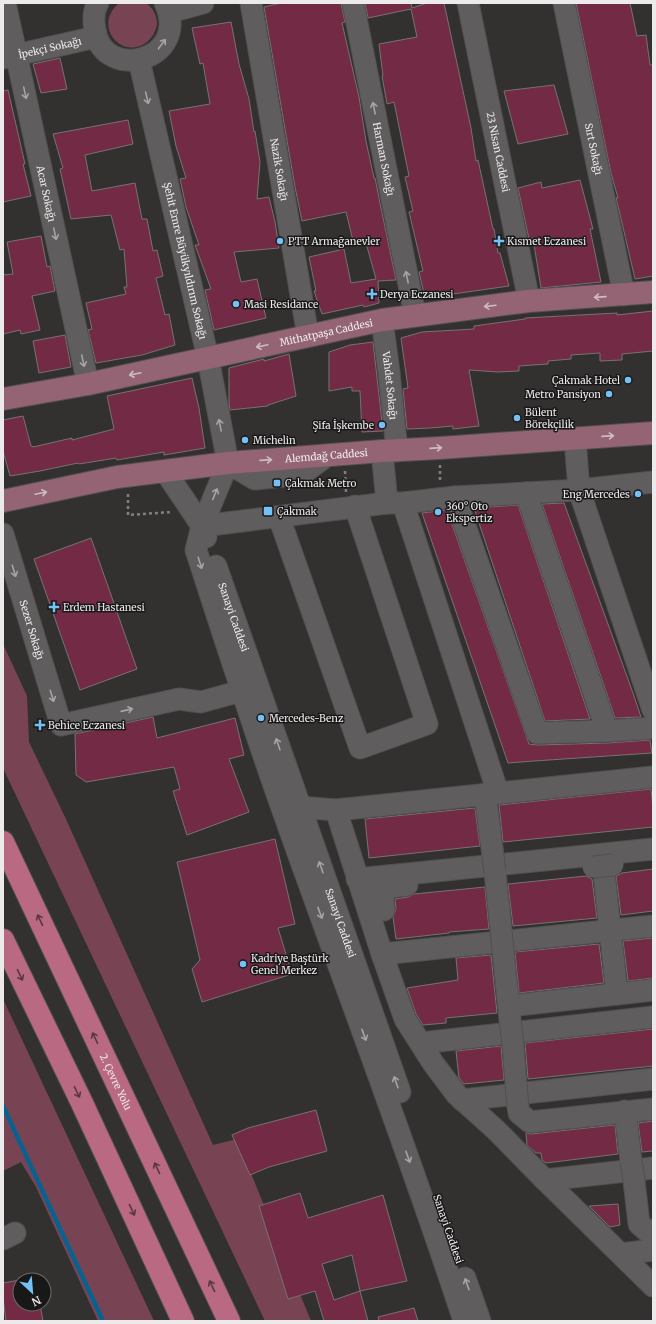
<svg xmlns="http://www.w3.org/2000/svg" width="656" height="1324" viewBox="0 0 656 1324" font-family="Merriweather,serif">
  <rect width="100%" height="100%" fill="#333030"/>
  <path fill="#784454" d="M119,3h27c7,5 11,12 11,21 -1,7 -5,14 -10,18 -25,19 -55,-16 -28,-39z
    M3,644l24,52 2,46 36,75 148,328 24,-6 74,182h-46l-262,-553z
    M3,999l151,322h-56l-62,-134 -15,-25 -18,9z"/>
  <g fill="none" stroke-linecap="round" stroke-linejoin="round">
    <path stroke="#086290" stroke-width="4.5" d="M3,1106l100,215"/>
  </g>
  <path fill="#732b45" stroke="#767273" fill-rule="evenodd" d="M281,3h60l4,19 -3,1 17,74 7,44 8,37h1l5,25 16,77 -18,1 1,22 -15,4 -1,-2 -41,9 -8,-23h2l-7,-34 35,-8 7,34 25,-4 -10,-36 -12,2 -8,-33 -44,9 -7,-34 -31,-180z
    M365,3h46l1,5 15,-5h17l27,125 5,33 2,-1 15,69h1l4,24h2l9,33 -84,12 -6,-26 4,-1 -14,-59 4,-1 -8,-34 4,-1 -15,-74 -7,2 -5,-28h1l-4,-32 38,-7 -6,-28 -43,9z
    M576,3h54l7,33 9,-1 4,30h3v211l-18,3 -16,-69 -3,-12h2l-7,-25z
    M231,22l8,42 10,35 5,33 1,-1 5,31 -3,37 12,-2 6,25 4,26 -45,4 7,30 16,-3 9,39 -52,12 -9,-40 6,-1 -16,-44h4l-13,-38 -6,-28 6,-1 -10,-32 -7,-35 41,-7 -7,-41 -3,1 -8,-36z
    M60,58l7,31 -26,4 -8,-29z
    M554,85l14,49 -50,10 -14,-53z
    M8,90l17,74h-2l8,32 -28,6v-111z
    M128,120l5,24 -48,11 7,36 43,-8 7,36h5l6,32 4,-1 6,26 -7,2 9,37 4,-1 6,31 -33,10 -46,8 -8,-33 4,-1 -6,-26 40,-9 -2,-7h3l-3,-38 -4,1 -9,-35 -40,4 -11,-50 3,-1 -10,-34z
    M580,180l13,49h-3l11,53 -60,6 -8,-50 -4,1 -11,-51 23,-6 1,6z
    M41,236l6,31 3,-1 5,25 -23,5 8,34 -19,4 -1,-4 -17,4v-59l10,-1 -6,-32z
    M653,311v40l-31,3v6l-22,1v-8l-29,2v4l-23,2v3l-29,2v5l-21,1 -29,-2 10,56 -26,3v-3l-23,2 -23,1 -4,-40 5,-1 -7,-50 21,-6 52,-3v-3l51,-7v-1l92,-5v2z
    M65,335l6,32 -32,6 -6,-32z
    M373,342l10,89 -21,1 -2,-41h-8v-4l-23,4v-39l21,-7z
    M289,354l7,42 -28,9v1l-38,4 -1,-6v-36l35,-9v2z
    M192,378l7,30 6,40 -41,7v-3l-47,8 -1,-2 -37,6 -1,-1 -38,8 -30,5 -7,-25v-31l20,-4 8,30h1l1,1 39,-9v2l42,-11 -7,-33z
    M564,503l69,190 8,24 -26,1 -73,-214z
    M518,505l72,214 -45,2 -71,-213z
    M447,510l82,234 8,1 70,-2 43,-3 2,13 -118,8 -26,2 -86,-250z
    M91,538l46,131 -57,21 -46,-131z
    M153,717l4,21 78,-20 9,37 -15,4 20,53 -62,23 -14,-44 7,-2 -6,-22 -88,15 -10,-7 -1,-41z
    M651,789l2,19v19l-150,15 -4,-37z
    M475,808l5,38 -111,12 -4,-39z
    M275,839l20,85 -17,4 14,46 -90,28 -10,-33 8,-9 -23,-98z
    M653,869v42l-32,4 -5,-39 6,-3z
    M586,876l6,3 5,39 -84,8 -5,-42z
    M485,887l4,42 -40,3v1l-53,6 -3,-22 3,-8 -1,-10 13,-2 6,-3z
    M653,938v40l-25,3 -5,-40z
    M599,944l5,39 -85,10 -4,-41z
    M491,955l6,58 -51,5v5l-23,2 -7,-11 -9,-26 51,-8 -2,-22z
    M653,1029v37l-125,13 -3,-36z
    M501,1046l3,34 -40,4 -5,-6 -3,-27z
    M316,1110l11,41 -58,16 -19,8 -18,-40 16,-7z
    M653,1121v30l-11,1 -4,-29z
    M615,1125l3,29 -72,9 -4,-3 -1,-7h-5l-9,-8 -1,-12 5,1z
    M300,1193l8,25 75,-23 24,86 -47,10 8,30h-44l-9,-30 -27,8 -29,-93zM352,1255l8,36 -26,9 -12,-36z
    M618,1204l2,21 -10,2 -21,-21z
    M20,1280v24h20l3,17h-37l-3,-23v-15z
    M414,1308l4,13h-39l-1,-4z"/>
  <g fill="none" stroke-linecap="round" stroke-linejoin="round">
    <defs>
      <g id="minor">
        <path id="s1" d="M5,3l83,381"/>
        <path d="M98,3c-5,8 -5,17 -3,27 8,53 97,31 70,-27"/>
        <path id="s2" d="M251,3l57,333"/>
        <path id="s3" d="M353,3l62,312"/>
        <path id="s4" d="M468,3l61,298"/>
        <path id="s5" d="M564,3l60,292"/>
        <path d="M170,12l33,-9"/>
        <path id="s6" d="M3,58l93,-21"/>
        <path id="s7" d="M139,60l69,298 20,105"/>
        <path id="s8" d="M382,320l7,52 8,79"/>
        <path d="M575,439l4,51 74,220"/>
        <path d="M382,451l5,52"/>
        <path d="M228,463l-26,63 -6,24c28,87 56,174 87,261 60,170 125,338 181,510"/>
        <path d="M228,463l27,16 47,-5 26,-19"/>
        <path d="M165,471l37,55 4,11"/>
        <path d="M526,493l81,238"/>
        <path d="M455,497l82,236 70,-2 46,-3"/>
        <path d="M403,503l95,290"/>
        <path d="M279,517l81,231 67,-24 -72,-218"/>
        <path d="M202,526l185,-23h16l52,-6 124,-7 74,-8"/>
        <path id="s9" d="M3,534l58,191 118,-26 22,3 40,-11"/>
        <path id="s10" d="M216,566l184,526"/>
        <path d="M485,794l7,54"/>
        <path d="M289,809l11,-2 36,3 317,-33"/>
        <path d="M336,810l46,144 23,65 28,44 24,32 39,35 49,50 108,106"/>
        <path d="M602,855l15,139"/>
        <path d="M495,872l6,58"/>
        <path d="M357,879l296,-30"/>
        <path d="M384,910l-2,-22 25,-3"/>
        <path d="M382,954l271,-28"/>
        <path d="M504,961l6,59"/>
        <path d="M509,1006l144,-16"/>
        <path d="M421,1043l232,-26"/>
        <path d="M513,1045l3,39"/>
        <path d="M462,1100l191,-21"/>
        <path d="M518,1107l1,6 11,9 123,-13"/>
        <path d="M625,1111l6,50"/>
        <path d="M545,1180l108,-12"/>
        <path d="M634,1181l5,43 8,7 6,-1"/>
        <path d="M3,1239l12,-6"/>
        <path d="M621,1254l32,-4"/>
        <path d="M465,1278l15,43"/>
      </g>
      <g id="major">
        <path id="s11" d="M3,399l85,-15 294,-64 147,-19 124,-9"/>
        <path id="s12" d="M3,501l114,-24 111,-14 154,-12 58,-3 213,-15"/>
      </g>
      <g id="highway">
        <path id="s13" d="M3,842l226,479"/>
        <path d="M3,940l79,163 101,218"/>
      </g>
    </defs>
    <use href="#minor" stroke="#514f4f" stroke-width="23"/>
    <use href="#major" stroke="#514f4f" stroke-width="24"/>
    <use href="#highway" stroke="#514f4f" stroke-width="24"/>
    <path stroke="#827f7f" stroke-width="2.5" stroke-dasharray="3 3" stroke-linecap="butt" d="M440,465v17
      M345,471l1,21
      M128,494v21l44,-3"/>
    <use href="#minor" stroke="#605d5e" stroke-width="21"/>
    <use href="#major" stroke="#956474" stroke-width="22"/>
    <use href="#highway" stroke="#b96982" stroke-width="22"/>
    <defs>
      <path id="minor-bridge" d="M492,848l3,24
        M593,867l20,-2
        M501,930l3,31
        M510,1020l3,25
        M516,1084l2,23
        M631,1161l3,20"/>
    </defs>
    <use href="#minor-bridge" stroke="#514f4f" stroke-width="23" stroke-linecap="butt"/>
    <use href="#minor-bridge" stroke="#605d5e" stroke-width="21"/>
  </g>
  <defs><path id="oneway-shaft" d="M-6 0H5M1.5-3L5.5 0L1.5 3" fill="none" stroke-width="1.6" stroke-linecap="round" stroke-linejoin="round"/></defs>
  <g stroke="#a6a4a4">
    <use href="#oneway-shaft" transform="translate(162 44) rotate(-53)"/>
    <use href="#oneway-shaft" transform="translate(25 93) rotate(78)"/>
    <use href="#oneway-shaft" transform="translate(147 98) rotate(77)"/>
    <use href="#oneway-shaft" transform="translate(374 108) rotate(-101)"/>
    <use href="#oneway-shaft" transform="translate(55 234) rotate(78)"/>
    <use href="#oneway-shaft" transform="translate(407 277) rotate(-101)"/>
    <use href="#oneway-shaft" transform="translate(83 361) rotate(78)"/>
    <use href="#oneway-shaft" transform="translate(220 425) rotate(-101)"/>
    <use href="#oneway-shaft" transform="translate(215 494) rotate(-68)"/>
    <use href="#oneway-shaft" transform="translate(200 563) rotate(72)"/>
    <use href="#oneway-shaft" transform="translate(14 571) rotate(73)"/>
    <use href="#oneway-shaft" transform="translate(52 696) rotate(73)"/>
    <use href="#oneway-shaft" transform="translate(127 710) rotate(-13)"/>
    <use href="#oneway-shaft" transform="translate(278 744) rotate(-109)"/>
    <use href="#oneway-shaft" transform="translate(321 867) rotate(-109)"/>
    <use href="#oneway-shaft" transform="translate(320 913) rotate(70)"/>
    <use href="#oneway-shaft" transform="translate(364 1035) rotate(70)"/>
    <use href="#oneway-shaft" transform="translate(396 1082) rotate(-109)"/>
    <use href="#oneway-shaft" transform="translate(408 1157) rotate(70)"/>
    <use href="#oneway-shaft" transform="translate(467 1284) rotate(-109)"/>
  </g>
  <g stroke="#cebbc1">
    <use href="#oneway-shaft" transform="translate(600 297) rotate(176)"/>
    <use href="#oneway-shaft" transform="translate(490 306) rotate(173)"/>
    <use href="#oneway-shaft" transform="translate(262 346) rotate(168)"/>
    <use href="#oneway-shaft" transform="translate(135 374) rotate(168)"/>
    <use href="#oneway-shaft" transform="translate(608 436) rotate(-4)"/>
    <use href="#oneway-shaft" transform="translate(436 448) rotate(-4)"/>
    <use href="#oneway-shaft" transform="translate(266 460) rotate(-4)"/>
    <use href="#oneway-shaft" transform="translate(41 493) rotate(-12)"/>
  </g>
  <g stroke="#593842">
    <use href="#oneway-shaft" transform="translate(40 920) rotate(-115)"/>
    <use href="#oneway-shaft" transform="translate(20 975) rotate(64)"/>
    <use href="#oneway-shaft" transform="translate(95 1038) rotate(-115)"/>
    <use href="#oneway-shaft" transform="translate(77 1092) rotate(64)"/>
    <use href="#oneway-shaft" transform="translate(157 1168) rotate(-115)"/>
    <use href="#oneway-shaft" transform="translate(132 1210) rotate(65)"/>
    <use href="#oneway-shaft" transform="translate(212 1286) rotate(-115)"/>
  </g>
  <g fill="#73c1f5" stroke="#191818" stroke-width="1.5">
    <circle cx="280" cy="241" r="4"/>
    <path d="M497 235h4v4h4v4h-4v4h-4v-4h-4v-4h4z"/>
    <path d="M370 288h4v4h4v4h-4v4h-4v-4h-4v-4h4z"/>
    <circle cx="236" cy="304" r="4"/>
    <circle cx="628" cy="380" r="4"/>
    <circle cx="609" cy="394" r="4"/>
    <circle cx="517" cy="418" r="4"/>
    <circle cx="382" cy="425" r="4"/>
    <circle cx="245" cy="440" r="4"/>
    <rect x="273" y="479" width="8" height="8" rx="2"/>
    <circle cx="638" cy="494" r="4"/>
    <rect x="263" y="506" width="10" height="10" rx="2"/>
    <circle cx="438" cy="512" r="4"/>
    <path d="M52 601h4v4h4v4h-4v4h-4v-4h-4v-4h4z"/>
    <circle cx="261" cy="718" r="4"/>
    <path d="M38 719h4v4h4v4h-4v4h-4v-4h-4v-4h4z"/>
    <circle cx="243" cy="964" r="4"/>
  </g>
  <g text-anchor="middle" dominant-baseline="central" stroke-width="3" stroke-linejoin="round" paint-order="stroke">
    <g font-size="10" fill="#eceaeb" stroke="#191818">
      <text stroke="none"><textPath href="#s6" startOffset="48">İpekçi Sokağı</textPath></text>
      <text stroke="none"><textPath href="#s5" startOffset="149">Sırt Sokağı</textPath></text>
      <text stroke="none"><textPath href="#s4" startOffset="152">23 Nisan Caddesi</textPath></text>
      <text stroke="none"><textPath href="#s3" startOffset="159">Harman Sokağı</textPath></text>
      <text stroke="none"><textPath href="#s2" startOffset="169">Nazik Sokağı</textPath></text>
      <text stroke="none"><textPath href="#s1" startOffset="195">Acar Sokağı</textPath></text>
      <text stroke="none"><textPath href="#s7" startOffset="206">Şehit Emre Büyükyıldırım Sokağı</textPath></text>
      <text stroke="none"><textPath href="#s11" startOffset="330">Mithatpaşa Caddesi</textPath></text>
      <text stroke="none"><textPath href="#s8" startOffset="66">Vahdet Sokağı</textPath></text>
      <text stroke="none"><textPath href="#s12" startOffset="327">Alemdağ Caddesi</textPath></text>
      <text stroke="none"><textPath href="#s10" startOffset="54">Sanayi Caddesi</textPath></text>
      <text stroke="none"><textPath href="#s9" startOffset="100">Sezer Sokağı</textPath></text>
      <text stroke="none"><textPath href="#s10" startOffset="378">Sanayi Caddesi</textPath></text>
      <text stroke="none"><textPath href="#s13" startOffset="265">2. Çevre Yolu</textPath></text>
      <text transform="translate(448 1229) rotate(71)">Sanayi Caddesi</text>
    </g>
    <g font-size="10" fill="#eceaeb" stroke="#191818" text-anchor="start">
      <text x="288" y="241">PTT Armağanevler</text>
      <text x="507" y="241">Kısmet Eczanesi</text>
      <text x="380" y="294">Derya Eczanesi</text>
      <text x="244" y="304">Masi Residance</text>
      <text x="620" y="380" text-anchor="end">Çakmak Hotel</text>
      <text x="601" y="394" text-anchor="end">Metro Pansiyon</text>
      <text x="525" y="412">Bülent<tspan x="525" dy="12">Börekçilik</tspan></text>
      <text x="374" y="425" text-anchor="end">Şifa İşkembe</text>
      <text x="253" y="440">Michelin</text>
      <text x="285" y="483">Çakmak Metro</text>
      <text x="630" y="494" text-anchor="end">Eng Mercedes</text>
      <text x="446" y="506">360° Oto<tspan x="446" dy="12">Ekspertiz</tspan></text>
      <text x="277" y="511">Çakmak</text>
      <text x="63" y="607">Erdem Hastanesi</text>
      <text x="269" y="718">Mercedes-Benz</text>
      <text x="48" y="725">Behice Eczanesi</text>
      <text x="251" y="958">Kadriye Baştürk<tspan x="251" dy="12">Genel Merkez</tspan></text>
    </g>
  </g>
  <rect width="656" height="1324" fill="none" stroke="#eceaeb" stroke-width="8"/>
  <g transform="translate(32 1292) rotate(154)"><circle r="19" fill="#191818" stroke="#6d6c6c"/>
  <path d="M0-3L7 15L0 10L-7 15Z" fill="#73c1f5"/>
  <text y="-6" font-size="11" font-weight="bold" text-anchor="middle" fill="#eceaeb">N</text>
  </g>
</svg>
